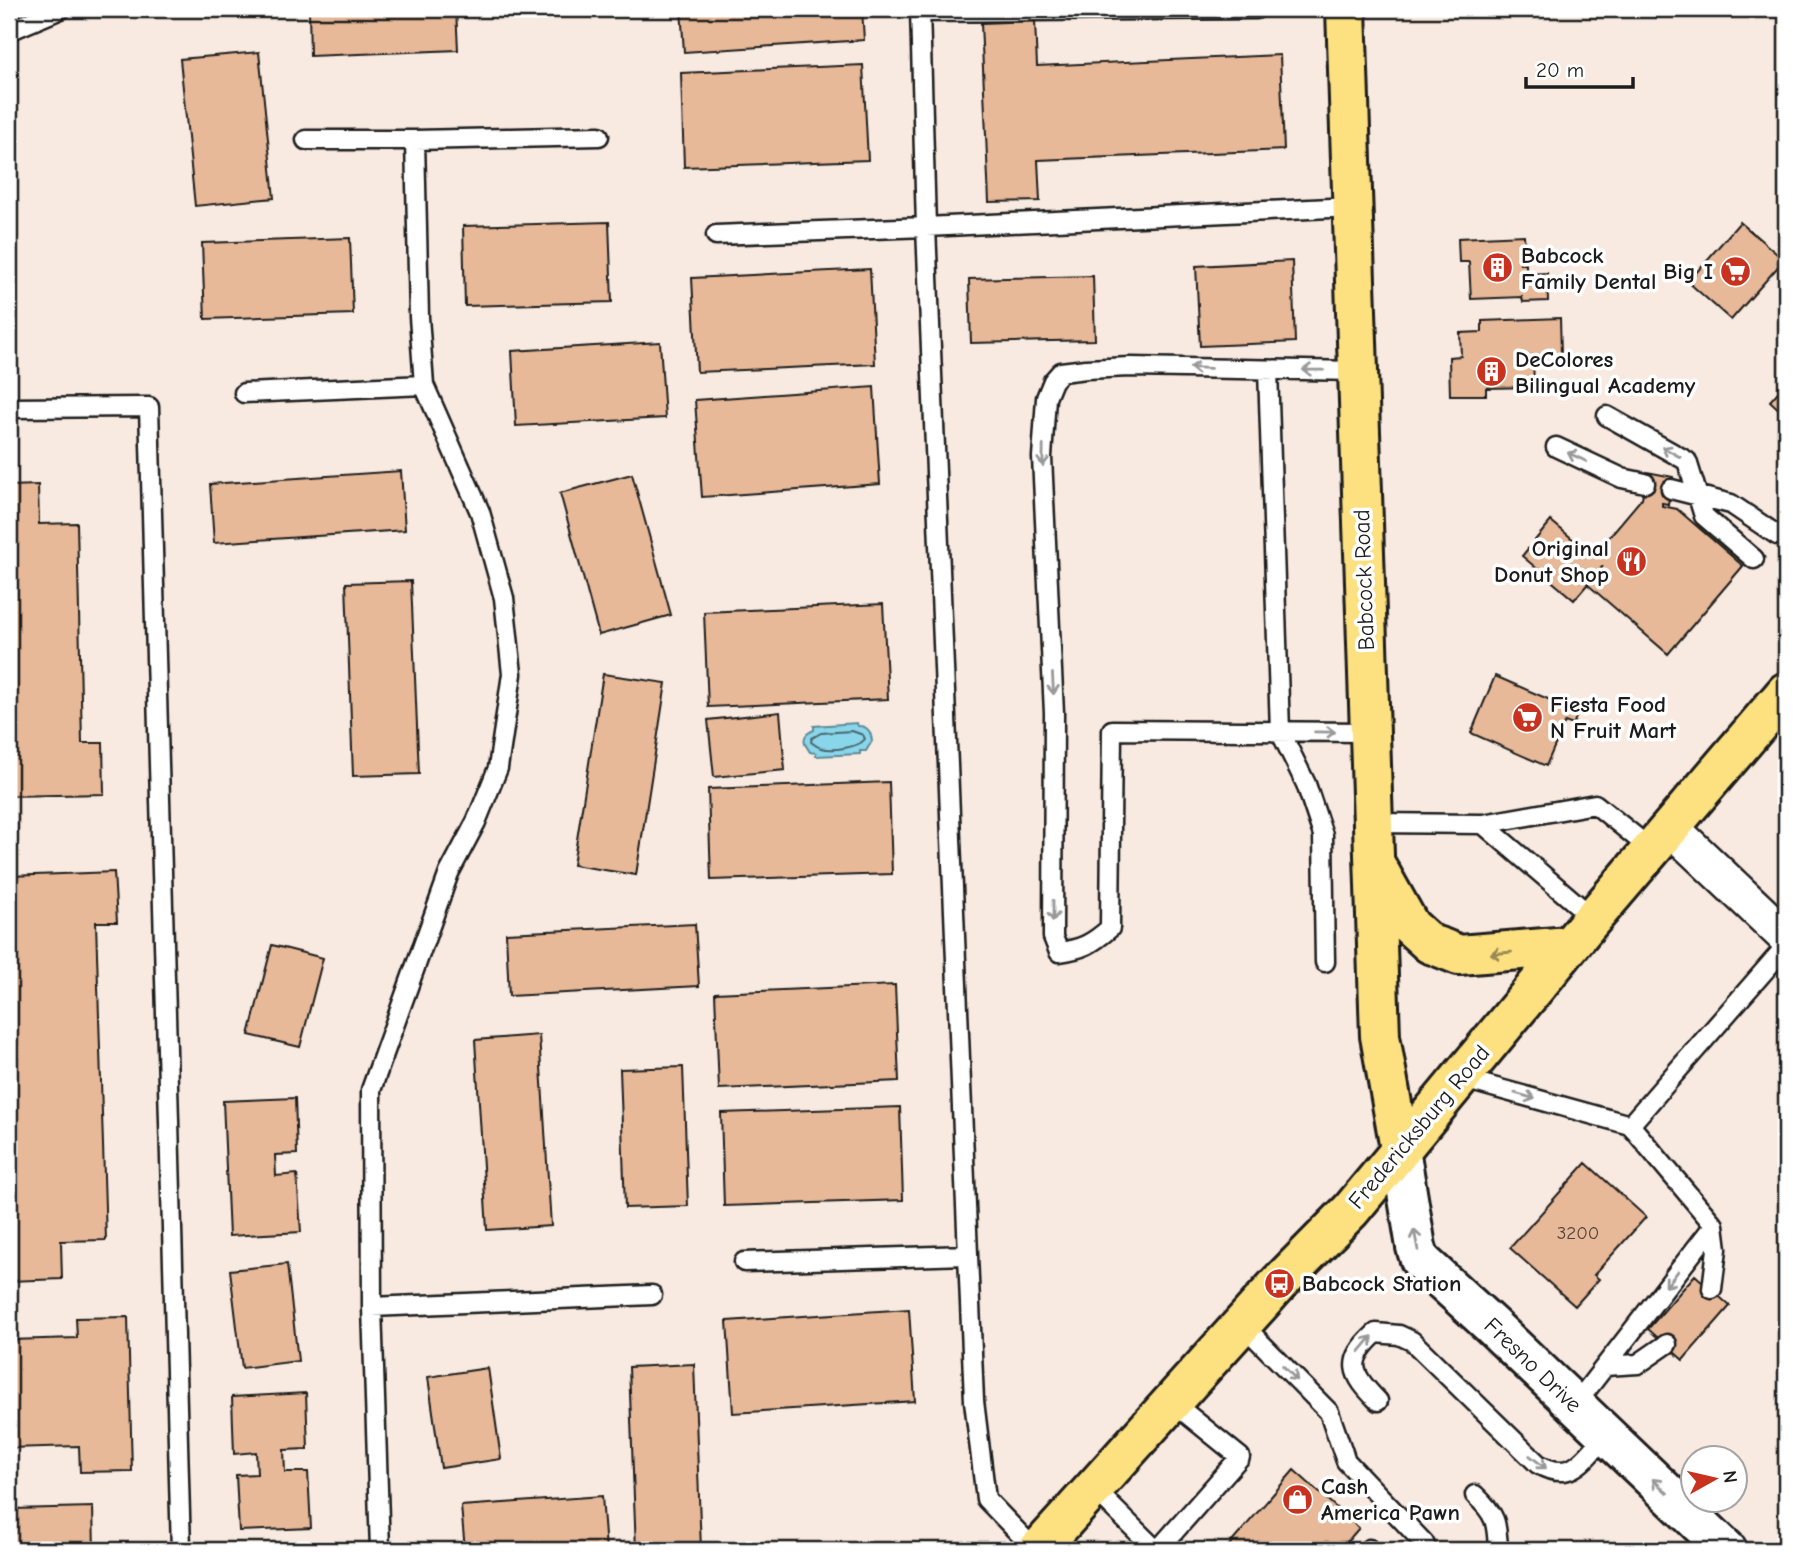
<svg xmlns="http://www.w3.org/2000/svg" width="1795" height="1559" viewBox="0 0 1795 1559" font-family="'Comic Neue',sans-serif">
  <rect width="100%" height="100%" fill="#f8eae0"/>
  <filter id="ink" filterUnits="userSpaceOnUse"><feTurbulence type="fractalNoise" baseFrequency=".0143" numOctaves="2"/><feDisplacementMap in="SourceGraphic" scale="14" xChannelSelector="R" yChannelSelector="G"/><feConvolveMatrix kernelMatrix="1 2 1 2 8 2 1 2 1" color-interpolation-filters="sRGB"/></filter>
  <g filter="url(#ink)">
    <path fill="#89d5e9" stroke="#5d8b97" stroke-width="2" d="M857,723l1,3c10,0 13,6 14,15l-6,10h-6v3l-44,2v-3l-6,-1 -5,-8c-2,-8 2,-11 9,-14v-4z"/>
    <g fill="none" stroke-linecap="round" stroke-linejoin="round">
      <path stroke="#48666e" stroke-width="2" d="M852,731l11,4 2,4c-7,9 -33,12 -44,9 -4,-1 -7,-4 -10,-6l1,-4 9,-5z"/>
    </g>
    <path fill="#e8b998" stroke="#1c1c1c" stroke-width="2" d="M309,9h147l2,41 -148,6z
      M681,9h181l2,31 -180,12z
      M1035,21l2,45 243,-11 4,95 -246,10 2,41 -51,1 -8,-179z
      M259,52l15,146 -79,8 -15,-147z
      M863,65l5,95 -184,7 -3,-94z
      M609,222l3,80 -147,4 -2,-80z
      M1740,222l44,38 -53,60 -43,-38z
      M1524,235l1,13 -5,1v15h6v10l21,-1 1,28 -25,1 -1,-5 -51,2 -2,-37h-10l-1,-24z
      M350,238l3,76 -148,5 -3,-76z
      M1292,261l3,81 -95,4 -4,-80z
      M870,269l5,95 -178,8 -5,-94z
      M1093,276l2,64 -124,3 -2,-64z
      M1560,318l1,37h-28l1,32 -48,1v7h-36l-1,-38 12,-1 -1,-23 22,-1v-11z
      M660,342l5,76 -149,8 -4,-75z
      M1786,383v33l-16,-15z
      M874,387l6,97 -178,13 -7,-97z
      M401,471l4,59 -191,13 -4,-59z
      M1647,472l26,5 -5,27 -6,-1v3l15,3 66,57 -75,88 -81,-70 16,-18 -29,34 -52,-44 29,-35 42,35 49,-58z
      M632,474l39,141 -72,20 -39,-142z
      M38,485l1,39 38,-1 5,220h21l1,51 -95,2v-310z
      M411,581l8,193 -66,2 -7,-193z
      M883,604l5,95 -180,8 -4,-95z
      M603,674l63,9 -30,192 -63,-10z
      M1495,676l83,36 -5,13 -8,-3 -19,44 -75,-33z
      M780,712l5,58 -71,7 -6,-57z
      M889,782l3,92 -181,6 -3,-91z
      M114,872l3,50h-21l10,318 -45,1 1,38 -53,2v-405z
      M695,924l4,62 -190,10 -3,-63z
      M272,945l51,13 -23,89 -51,-12z
      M895,985l4,96 -180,8 -4,-96z
      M539,1035l12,191 -64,4 -12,-190z
      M683,1067l5,139 -63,2 -5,-139z
      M295,1098l2,56 -22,1 1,21 21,-2 4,58 -72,4 -6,-135z
      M900,1107l3,93 -179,6 -3,-93z
      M1586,1163l60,54 -52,58 5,4 -24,27 -65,-58z
      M287,1264l11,97 -56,7 -12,-98z
      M1695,1275l35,31 -47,54 -35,-31z
      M909,1309l6,92 -182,12 -6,-92z
      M128,1317l4,154 -52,1 -1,-26 -70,2v-108l68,-2 -1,-20z
      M694,1364l7,186h-65l-7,-183z
      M488,1368l13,91 -60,9 -13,-91z
      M306,1393l2,56 -24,1 1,22h23l3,56 -72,3 -3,-56 21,-1 -1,-22 -22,2 -2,-57z
      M1294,1470l65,58 -19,22h-115z
      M602,1496l4,54h-141l-4,-44z
      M93,1507l1,43h-81l-1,-41z"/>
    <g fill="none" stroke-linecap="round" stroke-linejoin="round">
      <defs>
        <path id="lane" d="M920,9l6,218 426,-20
          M920,12l336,-3
          M9,31l52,-22
          M306,140h109
          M716,235l210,-8 48,1174 12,98 49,51
          M1268,370l12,361 26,53 17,51 2,127
          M1357,371l-227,-4 -44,2 -25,3 -8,9 -7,17 -4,59 12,256 -1,224 6,15c23,-3 33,-8 51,-24l2,-198 257,2
          M244,393l180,-8
          M9,408l140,-1 32,1143
          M1607,416l80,45 17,55 50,43
          M1556,447l66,31 23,5
          M1671,489l60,15 46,31
          M1372,823l111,1 110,94
          M1483,824l112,-20 57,46
          M1460,1078l170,47 84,100 3,24 -5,40
          M1630,1125l156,-179
          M744,1262l223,-7
          M372,1307l280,-12
          M1242,1324l87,88 17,49 78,82 3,7
          M1605,1366l33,-2 29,-20
          M1378,1401c-27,-27 -33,-40 -2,-68l23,2 13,6 126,123c34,20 47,-6 68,-29
          M1575,1405l139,-180
          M1093,1488l63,62
          M1475,1495c21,20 22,27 23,55
          M380,1550l-8,-243 -1,-217 78,-217 27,-51 22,-54 14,-94 -8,-76 -24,-86 -56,-127 -5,-68 -4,-177 184,-4
          M1158,1550l82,-93 -68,-55
          M1368,1550l1,-1"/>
        <path id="street" d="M1671,828l115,109"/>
        <path id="secondary" d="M1400,1149l16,98 4,13 71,65 236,225"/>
        <path id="primary" d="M1346,9l34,1027 20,113
          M1377,867l33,59 20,18 9,3 20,8 110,-9
          M1038,1550l241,-267 72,-73 236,-285 199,-233"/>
      </defs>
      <use href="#lane" stroke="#1c1c1c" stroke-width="23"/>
      <use href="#street" stroke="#1c1c1c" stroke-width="40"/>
      <use href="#secondary" stroke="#1c1c1c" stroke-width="44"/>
      <use href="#primary" stroke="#1c1c1c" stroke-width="44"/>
      <use href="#lane" stroke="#fff" stroke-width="18"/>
      <use href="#street" stroke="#fff" stroke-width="35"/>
      <use href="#secondary" stroke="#fff" stroke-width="38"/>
      <use href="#primary" stroke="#fde080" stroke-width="38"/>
    </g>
    <defs><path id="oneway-shaft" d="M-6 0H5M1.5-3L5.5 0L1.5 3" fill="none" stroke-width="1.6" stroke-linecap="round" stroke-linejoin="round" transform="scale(1.75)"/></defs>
    <g stroke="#999">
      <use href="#oneway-shaft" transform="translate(1200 368) rotate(-178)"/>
      <use href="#oneway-shaft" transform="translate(1313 370) rotate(-179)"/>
      <use href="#oneway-shaft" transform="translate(1671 452) rotate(-151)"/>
      <use href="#oneway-shaft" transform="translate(1043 456) rotate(91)"/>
      <use href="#oneway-shaft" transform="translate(1577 457) rotate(-155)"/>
      <use href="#oneway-shaft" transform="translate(1053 684) rotate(87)"/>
      <use href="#oneway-shaft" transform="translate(1325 732) rotate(1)"/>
      <use href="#oneway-shaft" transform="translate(1053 911) rotate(90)"/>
      <use href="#oneway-shaft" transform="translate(1525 1096) rotate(16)"/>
      <use href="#oneway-shaft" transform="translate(1416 1240) rotate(-101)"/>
      <use href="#oneway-shaft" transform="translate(1672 1279) rotate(128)"/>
      <use href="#oneway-shaft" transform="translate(1366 1344) rotate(-50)"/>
      <use href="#oneway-shaft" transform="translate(1290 1373) rotate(45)"/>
      <use href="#oneway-shaft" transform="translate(1538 1462) rotate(38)"/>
      <use href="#oneway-shaft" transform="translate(1660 1486) rotate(-136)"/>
    </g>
    <use stroke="#988853" href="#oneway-shaft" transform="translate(1501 953) rotate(175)"/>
  </g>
  <defs>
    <symbol id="building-disc" viewBox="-11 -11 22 22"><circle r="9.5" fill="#c8321e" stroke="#fff"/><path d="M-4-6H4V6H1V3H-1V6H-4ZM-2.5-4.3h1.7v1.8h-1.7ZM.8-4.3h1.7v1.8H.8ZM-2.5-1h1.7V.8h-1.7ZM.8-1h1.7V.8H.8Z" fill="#fff"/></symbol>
    <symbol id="supermarket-disc" viewBox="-11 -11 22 22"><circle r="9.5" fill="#c8321e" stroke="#fff"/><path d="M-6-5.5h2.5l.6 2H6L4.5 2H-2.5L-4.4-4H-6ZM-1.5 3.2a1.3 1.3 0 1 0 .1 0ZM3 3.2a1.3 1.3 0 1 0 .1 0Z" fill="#fff"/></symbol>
    <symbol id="restaurant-disc" viewBox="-11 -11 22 22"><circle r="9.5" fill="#c8321e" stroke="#fff"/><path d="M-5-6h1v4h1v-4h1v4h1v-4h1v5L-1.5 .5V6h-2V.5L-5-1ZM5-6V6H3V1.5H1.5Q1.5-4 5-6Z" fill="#fff"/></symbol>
    <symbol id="bus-disc" viewBox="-11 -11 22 22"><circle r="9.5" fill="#c8321e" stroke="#fff"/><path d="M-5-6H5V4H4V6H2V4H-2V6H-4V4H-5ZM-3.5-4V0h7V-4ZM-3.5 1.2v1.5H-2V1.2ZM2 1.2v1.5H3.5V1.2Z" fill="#fff"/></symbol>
    <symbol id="shop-disc" viewBox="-11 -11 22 22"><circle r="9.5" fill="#c8321e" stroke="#fff"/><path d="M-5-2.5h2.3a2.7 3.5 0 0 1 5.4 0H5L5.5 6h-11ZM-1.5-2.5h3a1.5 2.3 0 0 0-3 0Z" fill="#fff"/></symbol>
  </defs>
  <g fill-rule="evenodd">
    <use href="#building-disc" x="1480" y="250" width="35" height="35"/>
    <use href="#supermarket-disc" x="1718" y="254" width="35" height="35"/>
    <use href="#building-disc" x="1474" y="354" width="35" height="35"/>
    <use href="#restaurant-disc" x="1614" y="544" width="35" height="35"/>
    <use href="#supermarket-disc" x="1510" y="700" width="35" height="35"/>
    <use href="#bus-disc" x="1262" y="1266" width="35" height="35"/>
    <use href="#shop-disc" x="1280" y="1482" width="35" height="35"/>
  </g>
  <g text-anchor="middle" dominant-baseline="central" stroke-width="7" stroke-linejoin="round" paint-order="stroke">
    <g font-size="19" fill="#4f433b">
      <text x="1578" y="1233">3200</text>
    </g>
    <g font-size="23" font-weight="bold" fill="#1c1c1c" stroke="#fff" text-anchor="start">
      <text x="1521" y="255">Babcock<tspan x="1521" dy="26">Family Dental</tspan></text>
      <text x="1713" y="271" text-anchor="end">Big I</text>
      <text x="1515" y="359">DeColores<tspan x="1515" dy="26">Bilingual Academy</tspan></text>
      <text x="1609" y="548" text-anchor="end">Original<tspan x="1609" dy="26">Donut Shop</tspan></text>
      <text x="1550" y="704">Fiesta Food<tspan x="1550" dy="26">N Fruit Mart</tspan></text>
      <text x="1302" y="1283">Babcock Station</text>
      <text x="1321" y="1486">Cash<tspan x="1321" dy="26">America Pawn</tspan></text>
    </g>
    <g font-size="23" fill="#1c1c1c" stroke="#fff">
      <text transform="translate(1364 580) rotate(-92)">Babcock Road</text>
      <text transform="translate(1419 1127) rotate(-50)">Fredericksburg Road</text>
      <text transform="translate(1533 1365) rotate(44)">Fresno Drive</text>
    </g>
  </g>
  <rect width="1795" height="1559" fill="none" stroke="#fff" stroke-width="35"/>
  <rect x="18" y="18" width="1760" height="1524" fill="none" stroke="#1c1c1c" stroke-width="2.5" filter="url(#ink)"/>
  <g transform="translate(1714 1479) rotate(82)"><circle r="33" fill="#ffffff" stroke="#a4a4a4" stroke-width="2"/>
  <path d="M0-5L12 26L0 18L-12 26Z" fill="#c8321e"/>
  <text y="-10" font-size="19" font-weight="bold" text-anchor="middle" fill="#1c1c1c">N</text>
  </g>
  <path d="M1526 77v10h107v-10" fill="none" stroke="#1c1c1c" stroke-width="3.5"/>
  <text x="1536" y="77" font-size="21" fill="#1c1c1c" stroke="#ffffff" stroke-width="5" paint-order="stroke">20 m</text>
</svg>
